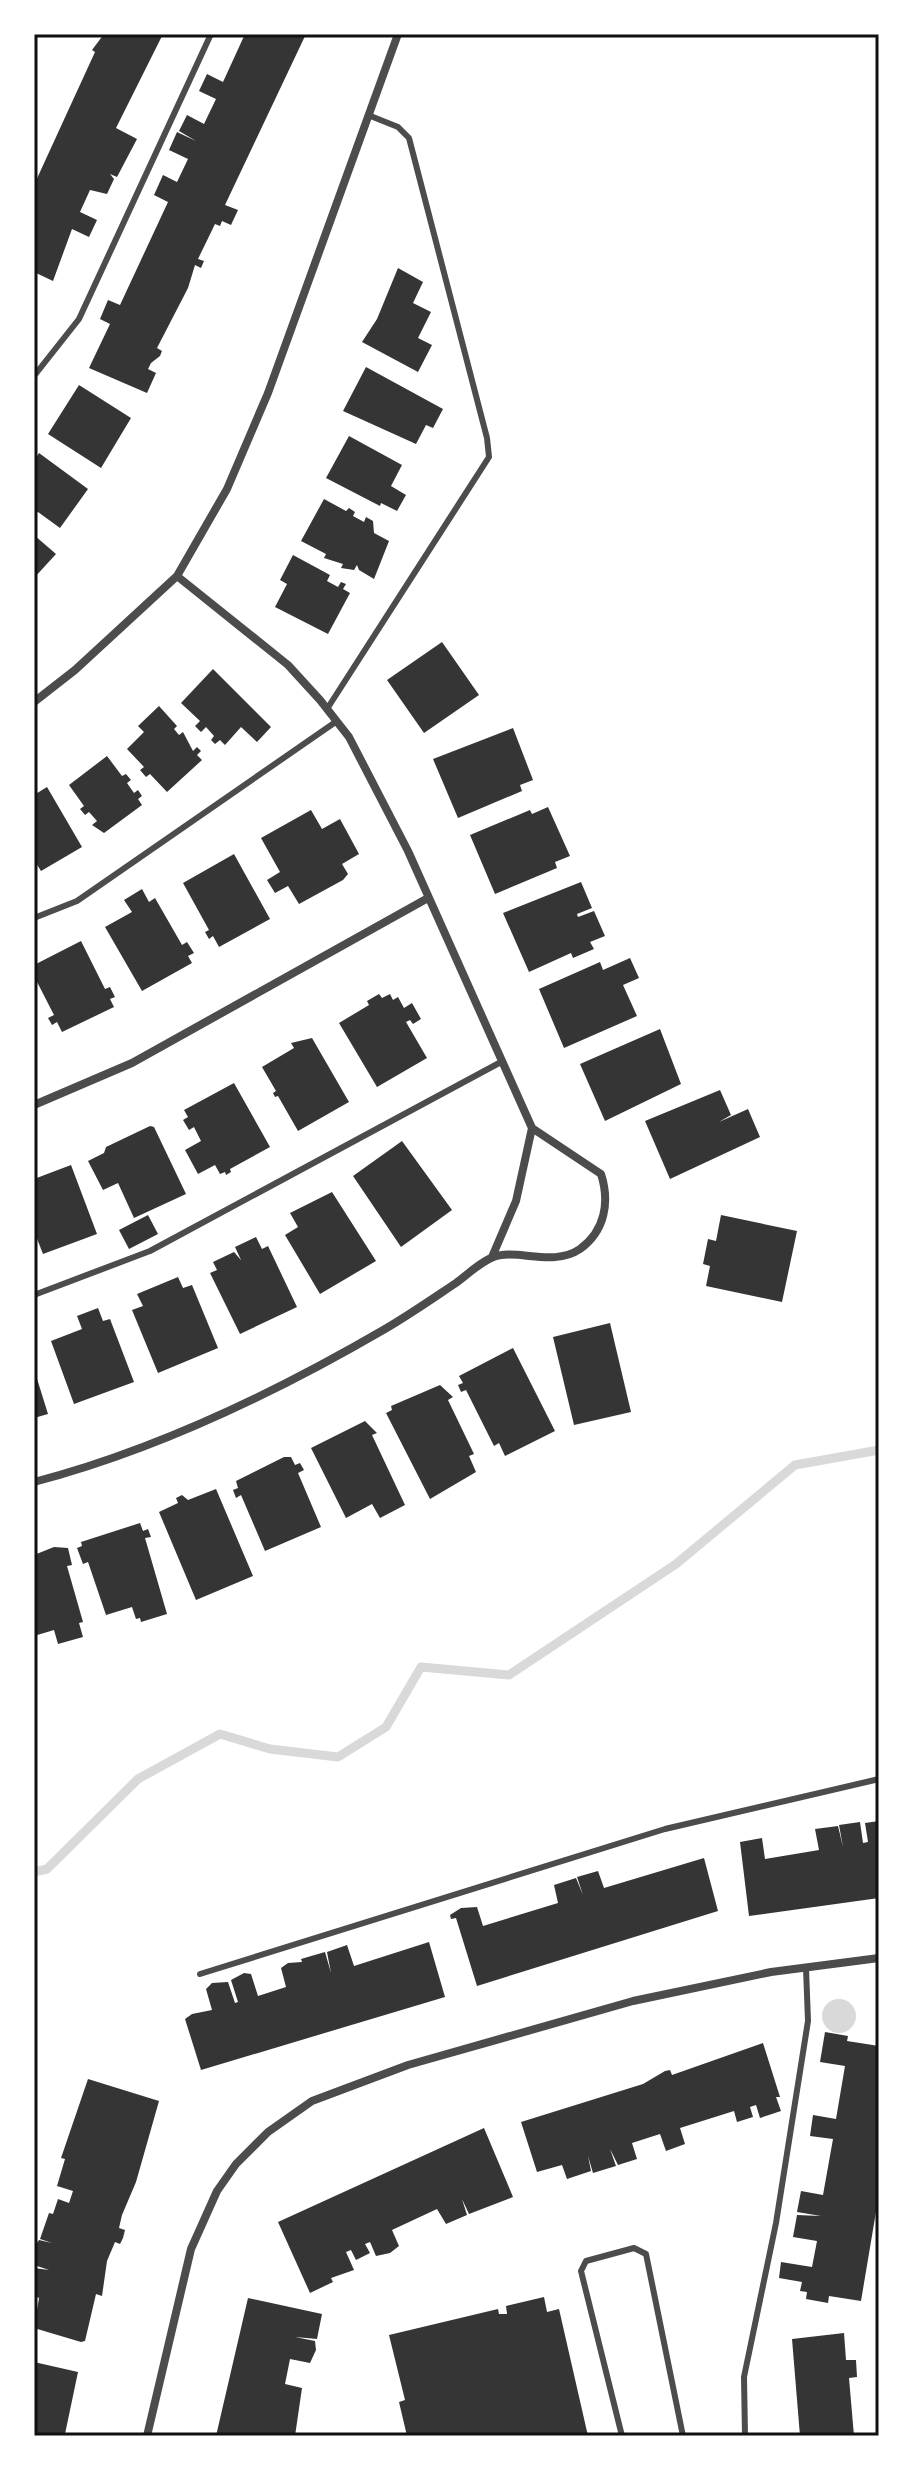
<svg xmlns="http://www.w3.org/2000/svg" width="913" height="2470" viewBox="0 0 913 2470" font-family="'Open Sans',sans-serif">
  <rect width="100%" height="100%" fill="#fff"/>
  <path fill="#d9d9d9" d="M822 2016a17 17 0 1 1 34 0a17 17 0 1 1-34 0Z"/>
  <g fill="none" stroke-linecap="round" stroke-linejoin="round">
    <path stroke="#d9d9d9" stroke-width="9" d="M34,1872l13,-3 91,-90 82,-45 50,15 68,8 48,-30 35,-60 88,8 167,-111 119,-99 84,-15"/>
  </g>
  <path fill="#353535" d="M104,34h59l-47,94 21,11 -20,38 -7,-3 4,5 -7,15 -17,-4 -10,22 17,8 -8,17 -17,-8 -19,52 -19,-9v-87l61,-133 -3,-2z
    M245,34h61l-81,171 13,5 -7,15 -9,-4 -2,5 -5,-2 -17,35 6,2 -3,7 -6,-3 -7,23 -31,60 5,3 -2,5 -9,7 -3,6 8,4 -9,20 -58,-25 21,-44 -10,-5 8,-19 12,5 48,-103 -14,-7 9,-20 14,7 11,-23 -19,-9 8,-18 19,9 -17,-10 8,-16 17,9 12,-25 -17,-8 8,-17 16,8z
    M398,268l25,14 -10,21 18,9 -13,26 14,7 -14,27 -56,-30 15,-23z
    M366,367l77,42 -10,19 -7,-3 -10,19 -73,-33z
    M79,385l52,33 -30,50 -53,-34z
    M349,436l53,29 -11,21 15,9 -9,16 -16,-8 -1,3 -54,-28z
    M39,453l49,36 -28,39 -22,-16 -4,2v-53z
    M324,499l22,12 3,-3 6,4 -2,4 11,6 2,-5 7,4 1,12 15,8 -15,38 -15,-9 -2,-5 -3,5 -13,-2 2,-4 -19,-6 2,-4 -25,-13z
    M34,535l22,19 -22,24z
    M293,555l37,20 -3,6 11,6 3,-5 5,2 -3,5 7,4 -22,41 -53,-27 12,-23 -7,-4z
    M442,642l37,53 -55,38 -37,-53z
    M213,669l58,58 -14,15 -16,-15 -16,18 -5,-5 -5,4 -4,-4 3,-4 -8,-9 -5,5 -6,-6 5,-5 -19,-18z
    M159,706l18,20 -3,3 5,6 4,-3 10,19 4,-4 4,4 -4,4 5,5 -35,32 -17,-18 -4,3 -6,-7 4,-3 -17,-18 17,-17 -6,-6z
    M513,728l20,52 -13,5 2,6 -64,27 -25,-59z
    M107,756l15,20 4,-2 5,6 -4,3 7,10 4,-3 4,6 -4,3 4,6 -38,28 -12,-8 5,-4 -8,-9 -4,3 -5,-6 4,-3 -15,-21z
    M47,787l35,60 -41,24 -7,-11v-65z
    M548,807l22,49 -15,6 2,6 -62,26 -25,-59 60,-25 2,4z
    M311,810l11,19 18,-10 19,35 -17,10 6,10 -5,6 -44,24 -11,-18 -13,7 -8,-13 13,-8 -19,-34z
    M234,854l36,65 -51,28 -6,-11 -4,3 -4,-7 4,-2 -26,-47z
    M581,882l11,26 -15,6 1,3 16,-6 11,25 -15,6 4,7 -21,9 -2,-5 -42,19 -26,-59z
    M142,889l7,13 6,-4 27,47 5,-3 7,11 -6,3 4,7 -50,28 -37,-64 27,-15 -8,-12z
    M81,941l24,48 5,-2 5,10 -5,2 4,8 -52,25 -5,-10 -5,3 -4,-7 6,-3 -20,-39v-11z
    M630,958l9,20 -16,7 14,31 -73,32 -25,-59 61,-27 3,8z
    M379,994l3,4 8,-4 3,6 5,-3 6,11 8,-5 9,16 -8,5 -3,-4 -4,2 21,36 -50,29 -38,-64 30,-18 -2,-4z
    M660,1029l21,55 -76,37 -25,-57z
    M312,1038l37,64 -51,29 -20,-35 -3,1 -2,-4 3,-2 -14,-24 32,-19 -3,-5z
    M234,1083l36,64 -40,22 1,3 -5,3 -1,-3 -5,2 -5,-9 -17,9 -13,-24 16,-9 -7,-14 -5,3 -6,-10 5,-3 -4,-7z
    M720,1090l11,25 -12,7 29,-13 12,28 -90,42 -25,-58z
    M150,1126l4,1 32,67 -52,24 -16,-35 -15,7 -15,-29 16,-8 2,-6z
    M402,1141l50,69 -51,37 -48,-71z
    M71,1165l26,69 -54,20 -9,-23v-52z
    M332,1192l44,69 -56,33 -35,-59 13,-8 -8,-14z
    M148,1215l10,19 -29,15 -10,-19z
    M721,1215l76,16 -15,71 -76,-16 4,-20 -7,-2 5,-25 8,2z
    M256,1237l6,12 6,-3 29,61 -57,27 -30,-61 7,-3 -4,-8 21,-10 7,8 -6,-13z
    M178,1277l5,11 9,-3 26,63 -60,25 -26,-63 11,-4 -6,-12z
    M98,1308l5,13 7,-2 24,63 -60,22 -23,-63 31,-12 -5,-13z
    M610,1323l21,89 -57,13 -21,-88z
    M513,1348l42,83 -50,25 -6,-13 -5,3 -28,-56 -5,2 -3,-7 5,-2 -4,-7z
    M34,1369l14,45 -14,4z
    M440,1385l13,12 -5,3 26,54 -5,2 7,16 -46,27 -44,-86 6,-3 -1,-4z
    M365,1421l12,12 -5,2 33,70 -25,13 -8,-14 -26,14 -35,-70z
    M284,1457h7l4,8 5,-2 4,7 -6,3 23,54 -56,24 -24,-56 -5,3 -3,-8 5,-2 -2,-7z
    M216,1489l37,87 -57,24 -37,-88 19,-9 -2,-5 6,-3 6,5z
    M140,1523l3,8 5,-2 3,8 -6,1 22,76 -26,8 -1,-4 -4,1 -4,-12 -26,8 -18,-53 -5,2 -6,-16 5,-2 -1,-4z
    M54,1547l14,1 4,17 -5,1 16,56 -4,1 4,14 -25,7 -4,-14 -20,6v-81z
    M879,1821v77l-130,18 -9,-74 22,-4 3,21 54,-9 -4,-21 23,-3 5,21 -4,-22 21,-3 3,21 5,-1 -3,-19z
    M704,1858l14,53 -241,75 -21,-68 -5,1 -1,-4 11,-7 16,-1 6,19 75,-23 -4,-18 22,-7 7,17 -6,-18 21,-6 6,17z
    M429,1942l16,55 -244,73 -16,-51 7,-5 20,-4 -6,-21 6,-6 16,-1 7,21 3,-1 -7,-22 13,-7 7,1 7,22 28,-9 -5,-19 7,-5 14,-1 -1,-3 24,-7 6,21 -4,-21 20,-7 7,21z
    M825,2032l23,4 -1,5 32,5v148l-18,107 -32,-5 -1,7 -22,-4 1,-7 -7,-1 2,-9 -23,-4 2,-16 31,5 5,-26 -24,-4 4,-22 24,1 -24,-4 4,-21 22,4 10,-56 -23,-3 3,-21 23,4 9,-53 -25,-4z
    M763,2043l17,54h-4l5,14 -21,7 -4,-13 -6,2 3,10 -16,5 -3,-11 -54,17 5,16 -19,7 -6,-17 -28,9 5,16 -19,6 -8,-16 6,17 -23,7 -5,-17 3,15 -24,8 -5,-14 -25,7 -16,-50 122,-38 22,-13 5,-1 2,5z
    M88,2079l71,22 -23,81 -14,33 -3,13 6,2 -2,8 -3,6 -5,-2 -8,19 -5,35 -6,-2 -11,47 -4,1 -47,-14 5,-30 -5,-2v-28l15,2 -15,-5v-18l5,-7 13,3 -12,-4 9,-26 4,1 5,-15 11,4 4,-12 -16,-5 8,-27 -4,-1z
    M484,2128l29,69 -44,17 -7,-15 5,16 -21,9 -9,-15 -45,21 7,16 -9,7 -14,3 -6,-14 -5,2 5,9 -14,7 -5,-10 -5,2 8,18 -23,8 2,4 -23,11 -32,-71z
    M544,2297l3,15 12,-3 29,127h-181l-8,-34 6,-2 -16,-65 109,-26 1,5h8l-1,-8z
    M248,2298l74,16 -5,25 -22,-2 20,4 1,9 -6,13 -20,-4 -5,25 17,4 -7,48h-79z
    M844,2333l2,27h10l1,17 -8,1 5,58h-54l-8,-97z
    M34,2362l44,10 -13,62 -4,2h-27z"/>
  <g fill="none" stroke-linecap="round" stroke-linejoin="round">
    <path stroke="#4c4c4c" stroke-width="6" d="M34,376l45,-57 132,-285
      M327,709l162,-252 -2,-19 -78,-300 -11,-11 -30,-12
      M34,918l43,-17 260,-180
      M34,1295l116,-44 351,-189
      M200,1974l465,-145 214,-50
      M622,2436l-41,-165 5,-10 48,-13 12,6 37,182
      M745,2436l-1,-59 32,-154 32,-202 -2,-53"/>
    <path stroke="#4c4c4c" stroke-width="8" d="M177,576l111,89 32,35 29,37 59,114 124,277 -16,73 -24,56
      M34,702l41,-32 102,-94 50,-87 41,-96 130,-359
      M34,1105l98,-42 296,-165
      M34,1482c123,-32 241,-89 351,-153 24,-14 47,-30 71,-46 11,-8 22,-19 35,-25 25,-11 61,10 89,-9 25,-18 30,-47 21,-75l-69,-46
      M147,2436l44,-187 26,-58 19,-27 32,-32 44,-31 96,-36 225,-64 138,-29 108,-14"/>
  </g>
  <rect width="913" height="2470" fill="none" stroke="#ffffff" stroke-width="72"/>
  <rect x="36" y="36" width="841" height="2398" fill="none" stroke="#111" stroke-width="3"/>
</svg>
